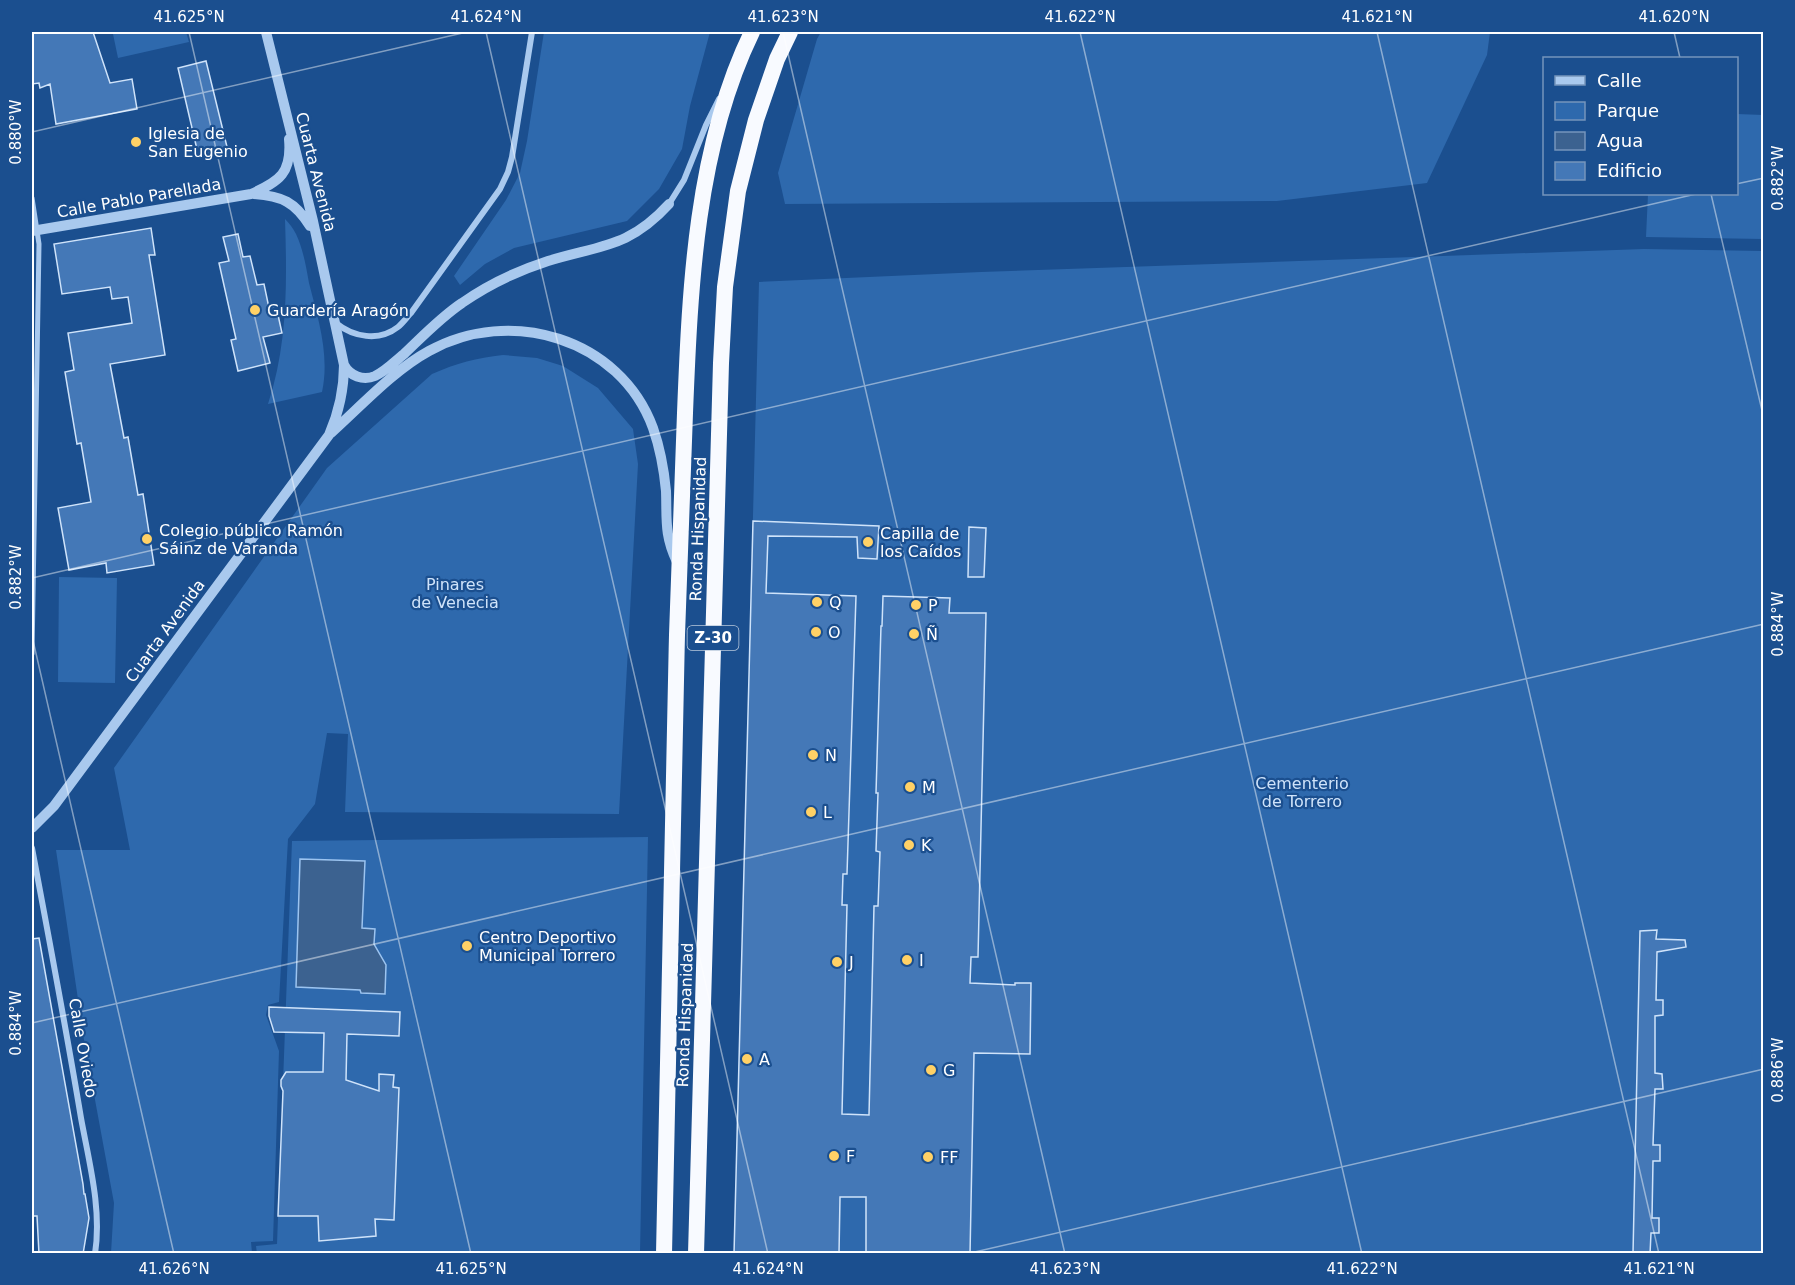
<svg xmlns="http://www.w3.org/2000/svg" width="1795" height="1285" viewBox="0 0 1795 1285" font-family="'DejaVu Sans',sans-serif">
  <rect width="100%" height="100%" fill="#1b4f8f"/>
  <path fill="#2e69ad" d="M109,32h77l3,10 -71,16 -5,-24h-3z
    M544,32h166l-20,74 -8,43 -23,40 -32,32 -113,27 -29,16 -25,21 -6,-9 52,-76 14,-27 7,-32z
    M821,32h669l-3,23 -60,128 -150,18 -492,3 -7,-31 39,-134z
    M1737,114l26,1v124l-117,-2 2,-43h88z
    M285,219c4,4 8,9 11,15 7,15 10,32 13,49 9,35 21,72 13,109l-54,12c20,-61 19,-122 17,-185z
    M1644,249l119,2v1002l-1029,1 25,-972 222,-10z
    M503,355l34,3 26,8 35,22 35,41 5,35 -19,350 -274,-2 3,-78 -21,-1 -12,71 -27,35 -9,163 -11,3 -2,10 13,36 -6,190 -22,1 1,11h-141l3,-50 -30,-163 -28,-190h74l-16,-82 213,-300 105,-94c25,-11 44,-16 71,-19z
    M59,577l58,1 -2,105 -57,-1z
    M648,837l-8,416 -383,1 -1,-8 21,-2 15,-403z"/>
  <path fill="#3c6290" stroke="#9cc4f0" stroke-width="1.5" d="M300,859l65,2 -3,67 13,1 -1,15 12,21 -1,29 -24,-1 -1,-3 -64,-3z"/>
  <path fill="#4478b7" stroke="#cfe3fa" stroke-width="1.5" d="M32,32h61l17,51 22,-4 5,30 -81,15 -6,-40 -10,4 -1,-5 -7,1z
    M206,61l22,90 -29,7 -21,-90z
    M151,228l4,27h-6l16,100 -55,9 14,74 4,-1 10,58 5,-1 11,71 -47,8 -1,-10 -37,7 -11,-62 33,-6 -10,-59 -4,1 -12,-72 9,-2 -6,-37 64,-10 -4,-26 -16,2 -2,-12 -48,7 -8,-50z
    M238,234l5,23 7,-1 7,29 7,-1 5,24 7,-2 6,27 -19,4 7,26 -32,8 -7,-31 5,-1 -17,-76 10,-2 -6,-24z
    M753,521l126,5 -2,33 -19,-1 -1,-21 -89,-1 -2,57 90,3 -9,278h-4l-1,31h5l-5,209 27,1 5,-209h4l2,-54 -4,-1 2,-58h-2l5,-167h1l1,-30 67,2 -1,15h37l-8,344h-7l-1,26 45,2v-2h16l-1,71 -56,-1 -4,201h-104v-57h-26l-1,57h-105z
    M969,527l17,1 -2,49h-16z
    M1657,930l-1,9 29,1 1,7 -29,5 -1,48h7v15l-8,1v57l7,1 1,15h-8l-2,56h7v16h-7l-1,57h7v15h-8l-1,21h-17l7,-323z
    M39,938l44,246 1,10h1l4,24 -6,36h-44l-2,-38h-5v-277z
    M269,1007l131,5 -1,24 -52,-2 -1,46 33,11v-17l15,1 -1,12 6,1 -5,132 -19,-1 1,17 -57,5 -1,-25h-40l5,-125 -2,-5v-6l5,-8h37l1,-39 -50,-1 -5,-16z"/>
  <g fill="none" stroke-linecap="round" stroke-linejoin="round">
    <path stroke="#a9c9ee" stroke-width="5" d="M32,198l7,46 -7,410"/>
    <path stroke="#a9c9ee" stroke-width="6" d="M669,204l15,-24 22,-55 13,-26
      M336,323c17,14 43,19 62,4 5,-4 9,-10 13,-14l89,-124 8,-17 4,-15 20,-125
      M32,848c17,90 34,180 49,270 8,44 21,91 14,136"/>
    <path stroke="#a9c9ee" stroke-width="10" d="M254,194c28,2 41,8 56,32
      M32,231l219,-37c29,-13 41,-21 38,-55
      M344,365c6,11 19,16 31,11 11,-5 20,-15 29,-22 19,-18 37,-37 58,-51 27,-19 55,-32 86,-42 52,-16 81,-13 121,-57
      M331,433c30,-27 63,-63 98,-82 81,-45 191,-13 224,77 7,20 11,42 13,63 1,28 -2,44 11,71
      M32,828l22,-22 275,-371c10,-23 15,-45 15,-70l-31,-144 -47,-189"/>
    <path stroke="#f8faff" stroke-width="16" d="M664,1254c4,-207 8,-413 13,-619 2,-74 5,-148 8,-222 5,-127 11,-266 67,-381
      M696,1254l25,-891 4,-76 13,-96 18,-71 21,-61 13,-27"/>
  </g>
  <path fill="none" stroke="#fff" stroke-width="1.5" stroke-opacity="0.45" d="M189,32l282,1222M486,32l282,1222M783,32l282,1222M1080,32l282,1222M1377,32l282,1222M1674,32l6,26M32,132l435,-100M1736,184l28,-6M1711,194l53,225M32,578l1664,-384M32,636l142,618M32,1023l1732,-399M966,1254l798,-185"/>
  <g fill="#ffd166" stroke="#1b4f8f" stroke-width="2">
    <circle cx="136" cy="142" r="6"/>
    <circle cx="255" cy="310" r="6"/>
    <circle cx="147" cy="539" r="6"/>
    <circle cx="868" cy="542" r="6"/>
    <circle cx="817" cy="602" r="6"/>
    <circle cx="916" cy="605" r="6"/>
    <circle cx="816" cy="632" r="6"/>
    <circle cx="914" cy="634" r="6"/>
    <circle cx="813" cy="755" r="6"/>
    <circle cx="910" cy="787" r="6"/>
    <circle cx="811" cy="812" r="6"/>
    <circle cx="909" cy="845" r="6"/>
    <circle cx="467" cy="946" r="6"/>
    <circle cx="907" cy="960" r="6"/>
    <circle cx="837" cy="962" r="6"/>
    <circle cx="747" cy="1059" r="6"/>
    <circle cx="931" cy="1070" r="6"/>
    <circle cx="834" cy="1156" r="6"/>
    <circle cx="928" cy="1157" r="6"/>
  </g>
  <g text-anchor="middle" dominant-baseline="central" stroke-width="4.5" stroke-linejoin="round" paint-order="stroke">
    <rect fill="#1b4f8f" stroke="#bbcadd" stroke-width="1.5" x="687.5" y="626" width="51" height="24" rx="4.5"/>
    <g font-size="15" font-weight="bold" fill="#fff">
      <text x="713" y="638">Z-30</text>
    </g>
    <g font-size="16" fill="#fff" stroke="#1b4f8f" text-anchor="start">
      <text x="148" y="133">Iglesia de<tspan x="148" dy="18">San Eugenio</tspan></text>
      <text x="267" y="310">Guardería Aragón</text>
      <text x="159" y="530">Colegio público Ramón<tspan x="159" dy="18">Sáinz de Varanda</tspan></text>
      <text x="880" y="533">Capilla de<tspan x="880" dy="18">los Caídos</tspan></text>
      <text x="829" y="602">Q</text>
      <text x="928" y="605">P</text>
      <text x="828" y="632">O</text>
      <text x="926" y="634">Ñ</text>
      <text x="825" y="755">N</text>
      <text x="922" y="787">M</text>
      <text x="823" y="812">L</text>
      <text x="921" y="845">K</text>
      <text x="479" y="937">Centro Deportivo<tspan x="479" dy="18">Municipal Torrero</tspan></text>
      <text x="919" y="960">I</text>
      <text x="849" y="962">J</text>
      <text x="759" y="1059">A</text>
      <text x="943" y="1070">G</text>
      <text x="846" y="1156">F</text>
      <text x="940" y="1157">FF</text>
    </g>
    <g font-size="16" fill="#fff" stroke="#1b4f8f">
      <text transform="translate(316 172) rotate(76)">Cuarta Avenida</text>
      <text transform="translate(139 198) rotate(-10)">Calle Pablo Parellada</text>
      <text transform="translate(698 529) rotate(-88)">Ronda Hispanidad</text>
      <text transform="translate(165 631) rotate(-54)">Cuarta Avenida</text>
      <text transform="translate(685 1015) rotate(-88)">Ronda Hispanidad</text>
      <text transform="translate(83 1048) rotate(80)">Calle Oviedo</text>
    </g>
    <g font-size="16" fill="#cfe3fa" stroke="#1b4f8f">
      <text x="455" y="584">Pinares<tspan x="455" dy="18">de Venecia</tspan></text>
      <text x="1302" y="783">Cementerio<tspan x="1302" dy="18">de Torrero</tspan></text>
    </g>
  </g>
  <rect width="1795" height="1285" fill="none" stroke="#1b4f8f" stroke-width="66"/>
  <rect x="1543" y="57" width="195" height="138" fill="#1b4f8f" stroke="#7695bc" stroke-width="1.5"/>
  <rect x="1555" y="76" width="30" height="9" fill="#a9c9ee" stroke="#7695bc" stroke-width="1.5"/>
  <text x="1597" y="87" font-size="18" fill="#ffffff">Calle</text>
  <rect x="1555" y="102" width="30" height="18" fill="#2e69ad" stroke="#7695bc" stroke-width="1.5"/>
  <text x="1597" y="117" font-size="18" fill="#ffffff">Parque</text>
  <rect x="1555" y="132" width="30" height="18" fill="#3c6290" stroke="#7695bc" stroke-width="1.5"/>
  <text x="1597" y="147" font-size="18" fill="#ffffff">Agua</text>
  <rect x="1555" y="162" width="30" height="18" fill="#4478b7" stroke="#7695bc" stroke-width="1.5"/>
  <text x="1597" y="177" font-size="18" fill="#ffffff">Edificio</text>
  <rect x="33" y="33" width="1729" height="1219" fill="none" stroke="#fff" stroke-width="2"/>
  <g font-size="15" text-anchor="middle" fill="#fff">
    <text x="189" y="22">41.625°N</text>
    <text x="486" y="22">41.624°N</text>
    <text x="783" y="22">41.623°N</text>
    <text x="1080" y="22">41.622°N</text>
    <text x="1377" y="22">41.621°N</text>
    <text x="1674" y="22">41.620°N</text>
    <text transform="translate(16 132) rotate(-90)" y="5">0.880°W</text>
    <text transform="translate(1778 178) rotate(-90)" y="5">0.882°W</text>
    <text transform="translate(16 577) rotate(-90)" y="5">0.882°W</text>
    <text transform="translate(1778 624) rotate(-90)" y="5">0.884°W</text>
    <text transform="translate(16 1023) rotate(-90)" y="5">0.884°W</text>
    <text transform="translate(1778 1070) rotate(-90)" y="5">0.886°W</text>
    <text x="174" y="1274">41.626°N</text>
    <text x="471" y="1274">41.625°N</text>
    <text x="768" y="1274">41.624°N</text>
    <text x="1065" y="1274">41.623°N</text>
    <text x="1362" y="1274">41.622°N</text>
    <text x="1659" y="1274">41.621°N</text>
  </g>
</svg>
